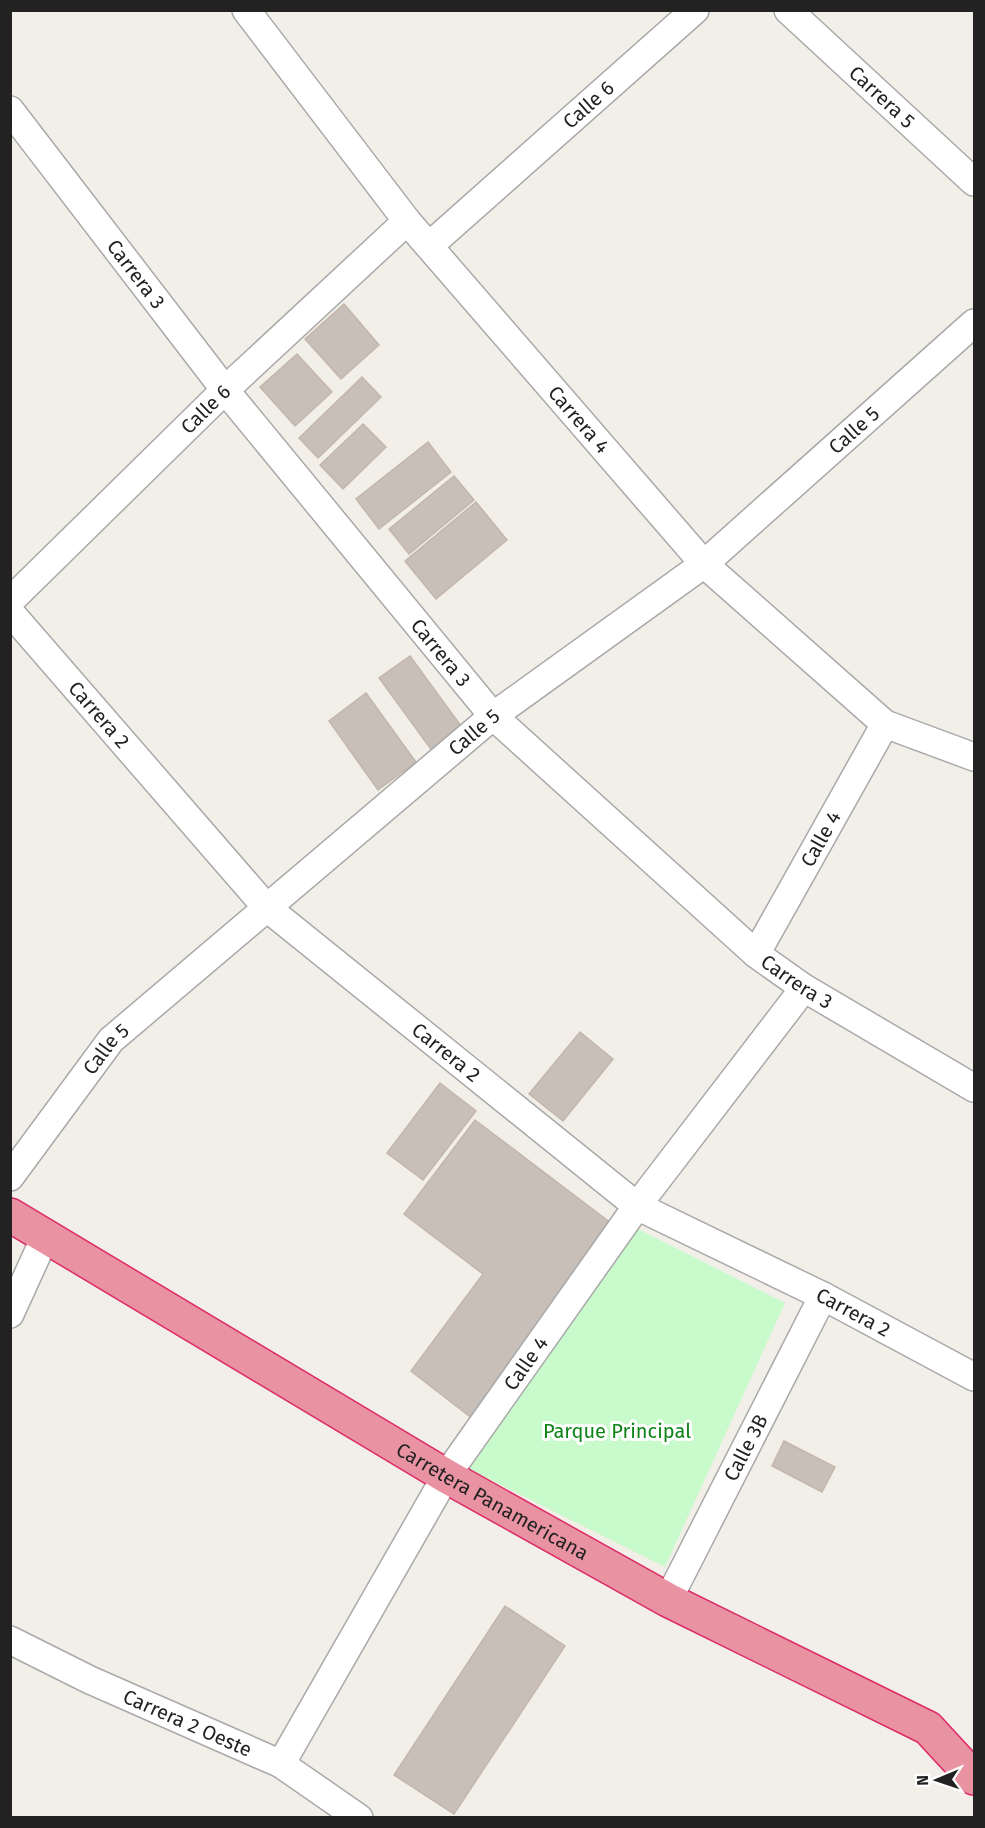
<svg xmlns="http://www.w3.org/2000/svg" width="985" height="1828" viewBox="0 0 985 1828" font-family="'Fira Sans',sans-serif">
  <rect width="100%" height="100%" fill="#f2efe9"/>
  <path fill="#c8facc" d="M638,1229l147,74 -120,264 -198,-99z"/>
  <path fill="#c7bfb8" stroke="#c4b6ab" stroke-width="1.5" d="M344,304l35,41 -38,34 -36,-40z
    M297,354l35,38 -37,34 -35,-39z
    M362,377l19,20 -63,61 -19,-20z
    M363,424l23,23 -43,42 -23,-24z
    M428,442l23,30 -72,57 -23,-30z
    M454,476l20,24 -65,54 -20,-25z
    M476,502l31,38 -71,59 -31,-38z
    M410,656l54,74 -31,22 -54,-74z
    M366,693l50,69 -38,28 -49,-69z
    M580,1032l33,27 -50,62 -34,-27z
    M440,1083l36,28 -53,69 -36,-27z
    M475,1120l141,107 -143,192 -62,-48 72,-97 -79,-60z
    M784,1441l51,26 -13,25 -50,-26z
    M505,1606l60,40 -111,168 -60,-39z"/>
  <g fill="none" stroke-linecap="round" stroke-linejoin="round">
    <defs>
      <g id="street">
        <path id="s1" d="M246,10l161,211 297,343 181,160 89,33"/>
        <path id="s2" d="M788,10l186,172"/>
        <path id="s3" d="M10,110l215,280 268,326 263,238 48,34 170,100"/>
        <path id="s4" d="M429,246l266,-236"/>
        <path id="s5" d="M10,601l215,-211 182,-169"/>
        <path id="s6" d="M10,612l256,295 371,299 186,90 151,81"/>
        <path id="s7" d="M756,954l129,-230"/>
        <path id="s8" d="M10,1177l101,-137 382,-324 211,-152 270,-241"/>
        <path d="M10,1314l36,-79"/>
        <path id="s9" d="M668,1600l155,-304"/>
        <path id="s10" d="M10,1640l80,40 191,84 78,54"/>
        <path id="s11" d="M281,1764l165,-288 191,-270 167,-218"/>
      </g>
      <g id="highway">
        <path id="s12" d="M10,1215l436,261 222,124 260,128 46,50"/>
      </g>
    </defs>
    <use href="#street" stroke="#a9a9a9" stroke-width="30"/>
    <use href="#highway" stroke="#dc2a67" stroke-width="36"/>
    <use href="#street" stroke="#fff" stroke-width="27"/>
    <use href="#highway" stroke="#e892a2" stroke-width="33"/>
  </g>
  <g text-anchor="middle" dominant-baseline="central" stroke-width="6" stroke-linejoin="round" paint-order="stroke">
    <g font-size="20" fill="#222" stroke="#fff">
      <text stroke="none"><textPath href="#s2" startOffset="128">Carrera 5</textPath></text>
      <text stroke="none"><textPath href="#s4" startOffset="213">Calle 6</textPath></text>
      <text stroke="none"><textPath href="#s3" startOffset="207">Carrera 3</textPath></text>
      <text stroke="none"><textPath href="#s5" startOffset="274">Calle 6</textPath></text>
      <text stroke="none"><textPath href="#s1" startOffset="528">Carrera 4</textPath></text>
      <text stroke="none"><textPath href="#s8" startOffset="1132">Calle 5</textPath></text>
      <text stroke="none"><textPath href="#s3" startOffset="693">Carrera 3</textPath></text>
      <text stroke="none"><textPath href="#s6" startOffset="136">Carrera 2</textPath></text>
      <text stroke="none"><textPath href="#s8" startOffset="646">Calle 5</textPath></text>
      <text stroke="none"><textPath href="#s7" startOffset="132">Calle 4</textPath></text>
      <text stroke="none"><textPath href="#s3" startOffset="1179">Carrera 3</textPath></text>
      <text stroke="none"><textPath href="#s8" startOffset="160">Calle 5</textPath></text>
      <text stroke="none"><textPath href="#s6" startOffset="622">Carrera 2</textPath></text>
      <text stroke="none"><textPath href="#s6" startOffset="1108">Carrera 2</textPath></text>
      <text stroke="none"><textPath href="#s11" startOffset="470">Calle 4</textPath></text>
      <text stroke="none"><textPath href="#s9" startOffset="171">Calle 3B</textPath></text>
      <text stroke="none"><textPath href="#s12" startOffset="561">Carretera Panamericana</textPath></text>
      <text stroke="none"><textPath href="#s10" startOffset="196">Carrera 2 Oeste</textPath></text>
    </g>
    <g font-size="20" fill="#0c8416" stroke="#fff">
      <text x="617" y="1431">Parque Principal</text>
    </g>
  </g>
  <rect width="985" height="1828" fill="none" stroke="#222222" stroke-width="24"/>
  <g transform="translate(937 1780) rotate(268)" stroke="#ffffff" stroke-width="4.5" paint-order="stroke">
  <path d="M0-4.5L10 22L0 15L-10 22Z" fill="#222222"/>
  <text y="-9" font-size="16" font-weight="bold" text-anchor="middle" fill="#222222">N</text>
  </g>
</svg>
